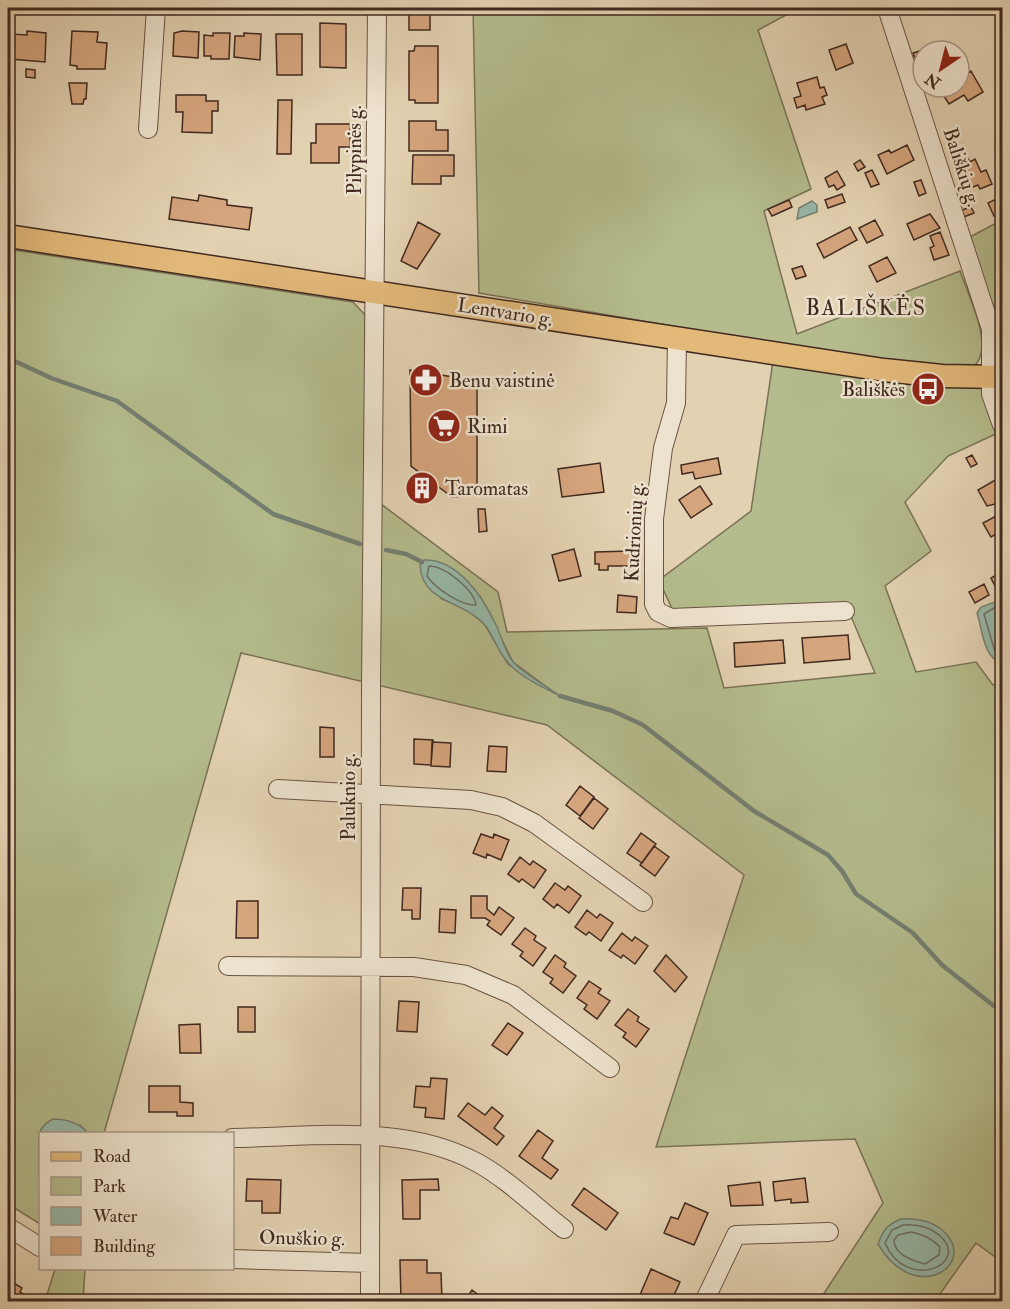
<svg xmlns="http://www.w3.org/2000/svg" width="1010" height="1309" viewBox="0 0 1010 1309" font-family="'IM FELL Double Pica',serif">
  <rect width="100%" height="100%" fill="#e3d2b2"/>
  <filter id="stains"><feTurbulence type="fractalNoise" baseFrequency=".00333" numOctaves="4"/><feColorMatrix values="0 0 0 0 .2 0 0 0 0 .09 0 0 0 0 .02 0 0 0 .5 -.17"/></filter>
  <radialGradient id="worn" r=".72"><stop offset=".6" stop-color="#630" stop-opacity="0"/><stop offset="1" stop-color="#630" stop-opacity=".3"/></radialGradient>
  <path fill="#b4bb8c" stroke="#7a7256" stroke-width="1.5" fill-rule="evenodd" d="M473,8h315l2,5 -32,17 53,159 -47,22 33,123 163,-63c8,24 37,79 12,97l-111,-10 -382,-65z
    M1002,220v143l-4,-5 -28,-121z
    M8,249l345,53 12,13 1,188 15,1 117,88 9,40 200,-4 17,60 151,-15 -28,-66 -174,4 -14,-31 92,-69 22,-150 104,19 106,4 19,47 -54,25 -43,46 26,49 -46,35 31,86 60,-10 17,23 9,-1v578l-26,-19 -41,58h-116l64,-98 -28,-64 -199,8 88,-272 -197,-150 -306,-72 -137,480h-16l-8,-8 -41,9 1,90 -32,-20zM480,596l33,66 42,31 -47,-29 -23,-39 -17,-15 -28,-12z
    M55,1269h30l-2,32h-38z"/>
  <path fill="#96b8a8" stroke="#747f71" stroke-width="1.5" d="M812,201l5,4v7l-20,7 2,-11z
    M424,560c34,-1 59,37 72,65 6,12 9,28 18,38 13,13 31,22 46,33 -19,-10 -45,-21 -57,-40 -7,-10 -11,-23 -19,-32 -22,-24 -62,-21 -64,-59z
    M995,602l4,2 3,6v52c-18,-1 -20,-34 -25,-49l4,-6z
    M53,1119c13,0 26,4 35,14l-48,1v10c-4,-11 3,-20 13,-25z
    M901,1219c15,-1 28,1 40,10 41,33 -25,80 -63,15 5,-14 9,-19 23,-25z"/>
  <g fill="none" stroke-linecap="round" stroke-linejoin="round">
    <path stroke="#6c7064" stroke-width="1.5" d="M429,566c16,0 45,24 47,39 -15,1 -41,-17 -49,-29z
      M1002,611l-8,-3 -10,6 11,38 7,4
      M903,1225c13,-1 25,1 36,10 34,29 -33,58 -54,8l7,-13z
      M911,1232c13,3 20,6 29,15l-1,8 -14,9c-12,-3 -31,-10 -31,-24l4,-5z"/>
    <path stroke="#747f71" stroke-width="4.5" d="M8,358l43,20 66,23 156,113 87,30
      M386,550l20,4 16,8
      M560,696l53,15 30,14 111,86 74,44 14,16 14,23 57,39 29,32 52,41"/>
  </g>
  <path fill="#d5a57e" stroke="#41291f" stroke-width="1.5" d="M409,8h21v22h-21z
    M320,23l26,1v44l-26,-1z
    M27,31l19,2 -1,29 -35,-3 -2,-22h3v-3l16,1z
    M72,31l26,1 -1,10 10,1 -2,26h-28v-3l-7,-1z
    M182,31l17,1 -1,26 -25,-2 1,-23z
    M213,33h17l-1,26h-18v-3h-7v-21l9,1z
    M244,33l17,1 -1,26 -26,-3 1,-21h9z
    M276,34h26v41h-25z
    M846,44l7,19 -17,7 -7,-20z
    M415,46h23v57h-23v-3h-6v-49h5z
    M930,48l1,3h-8v12l-6,2 -4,-12z
    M26,69l9,1v8l-9,-1z
    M971,71l12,21 -15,9 -4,-6 -15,9 -9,-14 19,-3v-9z
    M817,77l3,11 4,-1 3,8 -5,2 3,7 -19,6 -1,-5 -8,3 -3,-10 7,-2 -4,-13z
    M69,83h18l-1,16h-2l-1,5h-11z
    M176,95h30v6h12v10h-6v22l-30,-1 1,-20h-7z
    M278,100h14l-1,54h-14z
    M409,121h27v9h12v21h-39z
    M316,124h34v23h-11v16h-28v-20h5z
    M907,145l7,15 -27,14 -9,-19 11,-5 2,3z
    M413,155h41v21h-13v8h-29z
    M968,158l2,4 5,-3 6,13 5,-2 6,14 -12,5 -2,-4 -10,4 -12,-26z
    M860,160l5,7 -7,4 -4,-7z
    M872,170l7,14 -8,3 -6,-14z
    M837,171l8,14 -8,5 -3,-5 -5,2 -4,-9z
    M921,180l5,13 -7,3 -5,-14z
    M842,194l3,8 -17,6 -3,-8z
    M199,195l28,5v5l25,3 -3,22 -80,-11 3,-22 26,4z
    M789,200l3,7 -20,9 -4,-7z
    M994,200l6,13 -6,3 -6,-13z
    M971,207l3,6 -13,5 -2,-7z
    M930,214l10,14 -26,12 -7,-16z
    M875,220l8,15 -16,8 -8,-15z
    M418,222l22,12 -23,35 -16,-8z
    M850,227l7,13 -33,18 -7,-14z
    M940,232l9,23 -15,5 -4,-12 4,-2 -4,-10z
    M887,257l9,16 -19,9 -8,-16z
    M802,266l4,10 -10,3 -4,-10z
    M410,370l62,10 5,5v110l-25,2 -41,-31z
    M972,455l5,9 -6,3 -5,-9z
    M718,458l3,16 -26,5 -2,-7 -11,2 -1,-9z
    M600,463l4,29 -42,5 -4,-28z
    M1002,476v28l-5,3 -2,-3 -8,2 -9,-16z
    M418,481l12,9 -4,4 -11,-8z
    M700,486l12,18 -21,14 -12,-18z
    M478,509h7l2,22 -8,1z
    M996,516l6,15 -11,6 -8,-14z
    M574,549l7,27 -22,5 -7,-26z
    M632,551v15h-24v4h-9v-6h-4v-12z
    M1002,572v17l-4,3 -7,-14z
    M984,584l5,11 -14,8 -6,-11z
    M618,595l19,2 -1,16 -19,-1z
    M848,635l2,24 -46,4 -2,-25z
    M783,640l2,23 -50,4 -1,-24z
    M320,727l14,1v29h-14z
    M414,739l19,1 -2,25 -17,-1z
    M432,742l19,1 -1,24 -19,-1z
    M489,746l18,1 -1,25 -19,-1z
    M580,786l14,11 -14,19 -14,-11z
    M594,798l14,11 -15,20 -14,-11z
    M641,833l15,11 -14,19 -15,-10z
    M481,834l12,4 1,-4 15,6 -8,20 -14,-6 -1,4 -13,-5z
    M654,846l15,11 -14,19 -15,-11z
    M520,857l10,8 3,-4 13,9 -12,18 -12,-9 -3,3 -11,-8z
    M555,883l10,7 3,-4 13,10 -12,17 -12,-9 -3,4 -11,-9z
    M403,888h18l-1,31h-8v-9h-10z
    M471,896h16v13l7,6 5,-8 15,11 -13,17 -14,-10 3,-4 -5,-3h-14z
    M237,901h21v37h-22z
    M440,909l16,1 -1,23 -16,-1z
    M587,910l10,8 3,-4 13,9 -12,18 -12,-9 -3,3 -11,-8z
    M525,928l11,8 -2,4 12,8 -13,18 -13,-10 3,-4 -11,-8z
    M622,933l10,8 3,-4 13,9 -13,18 -12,-9 -2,3 -12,-8z
    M555,955l11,8 -2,4 12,9 -13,17 -13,-10 3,-4 -10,-7z
    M666,955l21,22 -12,15 -21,-21z
    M589,981l12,8 -3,4 12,8 -13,18 -13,-10 3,-4 -10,-7z
    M399,1001l20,1 -2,30 -20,-1z
    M238,1007h17v25h-17z
    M628,1009l11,8 -2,4 12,8 -13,18 -13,-10 3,-4 -11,-8z
    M508,1023l15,10 -16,22 -15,-10z
    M200,1024l1,29h-21l-1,-28z
    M431,1078l16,1 -3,40 -19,-2 1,-9 -12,-1 2,-21 14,1z
    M149,1086h31v16l13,1v13h-16v-4h-28z
    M468,1103l17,12 7,-8 11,9 -9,12 10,8 -7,9 -39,-29z
    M538,1130l15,11 -11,17 16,12 -7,9 -32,-23z
    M805,1178l3,24 -17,1v-4l-16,2 -2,-19z
    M247,1179l34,1 -1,33h-18v-12h-16z
    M438,1179l1,11h-19v29h-17l-1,-39z
    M760,1182l3,23 -32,1 -3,-20z
    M584,1188l34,25 -12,17 -34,-25z
    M685,1203l23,10 -14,32 -30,-12 7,-16 7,2z
    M400,1260h27v13h14l1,27 -41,2z
    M651,1269l29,13 -9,20h-34z
    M12,1282l10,6 -2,4 16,10h-28v-13z
    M472,1290l16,12h-24z"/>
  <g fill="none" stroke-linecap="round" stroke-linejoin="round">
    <defs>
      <path id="minor" d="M887,8l104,321v65l11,31
        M148,129l8,-121
        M677,338l-1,65 -13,45 -9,71v85l4,8 13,6 174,-7
        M278,789l193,11 31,7 32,16 109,79
        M228,966l186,1 52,8 47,20 97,73
        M232,1138c81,-1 171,-15 244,24 30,16 61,46 88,67
        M8,1227l32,20
        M232,1259l138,4
        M370,1302l1,-615 6,-679
        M704,1302l32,-67 93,-3"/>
      <path id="major" d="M8,236l876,134 58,6 60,1"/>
    </defs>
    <use href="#minor" stroke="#6a5344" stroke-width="20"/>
    <use href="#major" stroke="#41291f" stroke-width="25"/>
    <use href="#minor" stroke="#ede2cd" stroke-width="18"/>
    <use href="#major" stroke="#e2b979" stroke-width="22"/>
  </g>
  <defs>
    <symbol id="pharmacy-disc" viewBox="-11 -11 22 22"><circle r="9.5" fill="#8f2418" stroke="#ede2cd"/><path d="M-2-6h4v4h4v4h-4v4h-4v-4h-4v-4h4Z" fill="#fff"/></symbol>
    <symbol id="bus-disc" viewBox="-11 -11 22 22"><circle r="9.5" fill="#8f2418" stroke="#ede2cd"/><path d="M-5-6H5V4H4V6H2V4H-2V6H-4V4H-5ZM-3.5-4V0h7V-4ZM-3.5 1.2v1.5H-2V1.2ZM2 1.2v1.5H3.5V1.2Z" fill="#fff"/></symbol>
    <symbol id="supermarket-disc" viewBox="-11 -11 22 22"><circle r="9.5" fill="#8f2418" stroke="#ede2cd"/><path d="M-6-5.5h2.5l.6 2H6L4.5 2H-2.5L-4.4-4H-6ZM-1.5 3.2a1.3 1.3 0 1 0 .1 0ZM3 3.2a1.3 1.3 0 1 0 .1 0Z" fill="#fff"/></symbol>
    <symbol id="building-disc" viewBox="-11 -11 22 22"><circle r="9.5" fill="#8f2418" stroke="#ede2cd"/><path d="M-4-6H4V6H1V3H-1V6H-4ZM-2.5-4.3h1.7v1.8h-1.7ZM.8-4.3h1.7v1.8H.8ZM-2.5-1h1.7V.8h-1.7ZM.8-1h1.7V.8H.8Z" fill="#fff"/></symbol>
  </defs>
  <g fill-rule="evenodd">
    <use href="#pharmacy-disc" x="407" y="361" width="38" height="38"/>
    <use href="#bus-disc" x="909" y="370" width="38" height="38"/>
    <use href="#supermarket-disc" x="425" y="407" width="38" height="38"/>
    <use href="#building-disc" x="403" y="469" width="38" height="38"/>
  </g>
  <g text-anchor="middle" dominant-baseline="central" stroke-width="5" stroke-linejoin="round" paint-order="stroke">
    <g font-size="20" fill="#41291f" stroke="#ede2cd">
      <text transform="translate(354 150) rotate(-90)">Pilypinės g.</text>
      <text transform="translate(962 167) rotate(72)">Bališkių g.</text>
      <text transform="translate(505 312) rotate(9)">Lentvario g.</text>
      <text transform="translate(634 532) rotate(-87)">Kudrionių g.</text>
      <text transform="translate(348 797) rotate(-90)">Paluknio g.</text>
      <text transform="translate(302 1238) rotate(1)">Onuškio g.</text>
    </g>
    <g font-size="20" fill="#41291f" stroke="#ede2cd" text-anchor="start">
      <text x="449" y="380">Benu vaistinė</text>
      <text x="905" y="389" text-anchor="end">Bališkės</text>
      <text x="467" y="426">Rimi</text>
      <text x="445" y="488">Taromatas</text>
    </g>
    <g font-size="22" letter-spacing="1.5" fill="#41291f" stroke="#ede2cd">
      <text x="866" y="308">BALIŠKĖS</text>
    </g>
  </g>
  <rect width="1010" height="1309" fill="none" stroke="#e3d2b2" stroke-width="30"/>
  <rect x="9" y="9" width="992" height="1291" fill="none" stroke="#41291f" stroke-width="3"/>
  <rect x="15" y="15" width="980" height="1279" fill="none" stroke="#41291f" stroke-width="1.5"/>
  <rect x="39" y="1132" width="195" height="138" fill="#ede2cd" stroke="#a89887" stroke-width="1.5"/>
  <rect x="51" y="1152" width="30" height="9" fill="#e2b979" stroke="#a89887" stroke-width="1.5"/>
  <text x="93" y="1162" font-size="18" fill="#41291f">Road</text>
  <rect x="51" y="1177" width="30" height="18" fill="#b4bb8c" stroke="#a89887" stroke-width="1.5"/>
  <text x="93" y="1192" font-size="18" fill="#41291f">Park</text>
  <rect x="51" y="1207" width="30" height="18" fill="#96b8a8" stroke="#a89887" stroke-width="1.5"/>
  <text x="93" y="1222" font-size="18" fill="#41291f">Water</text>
  <rect x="51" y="1237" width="30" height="18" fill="#d5a57e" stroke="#a89887" stroke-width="1.5"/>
  <text x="93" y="1252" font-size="18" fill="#41291f">Building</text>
  <g transform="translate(941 69) rotate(215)"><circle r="28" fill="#ede2cd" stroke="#a89887" stroke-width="1.5"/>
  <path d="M0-4.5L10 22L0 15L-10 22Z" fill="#8f2418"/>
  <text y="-9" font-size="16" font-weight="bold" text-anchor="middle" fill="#41291f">N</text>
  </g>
  <rect width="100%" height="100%" filter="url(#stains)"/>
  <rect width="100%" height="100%" fill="url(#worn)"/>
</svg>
